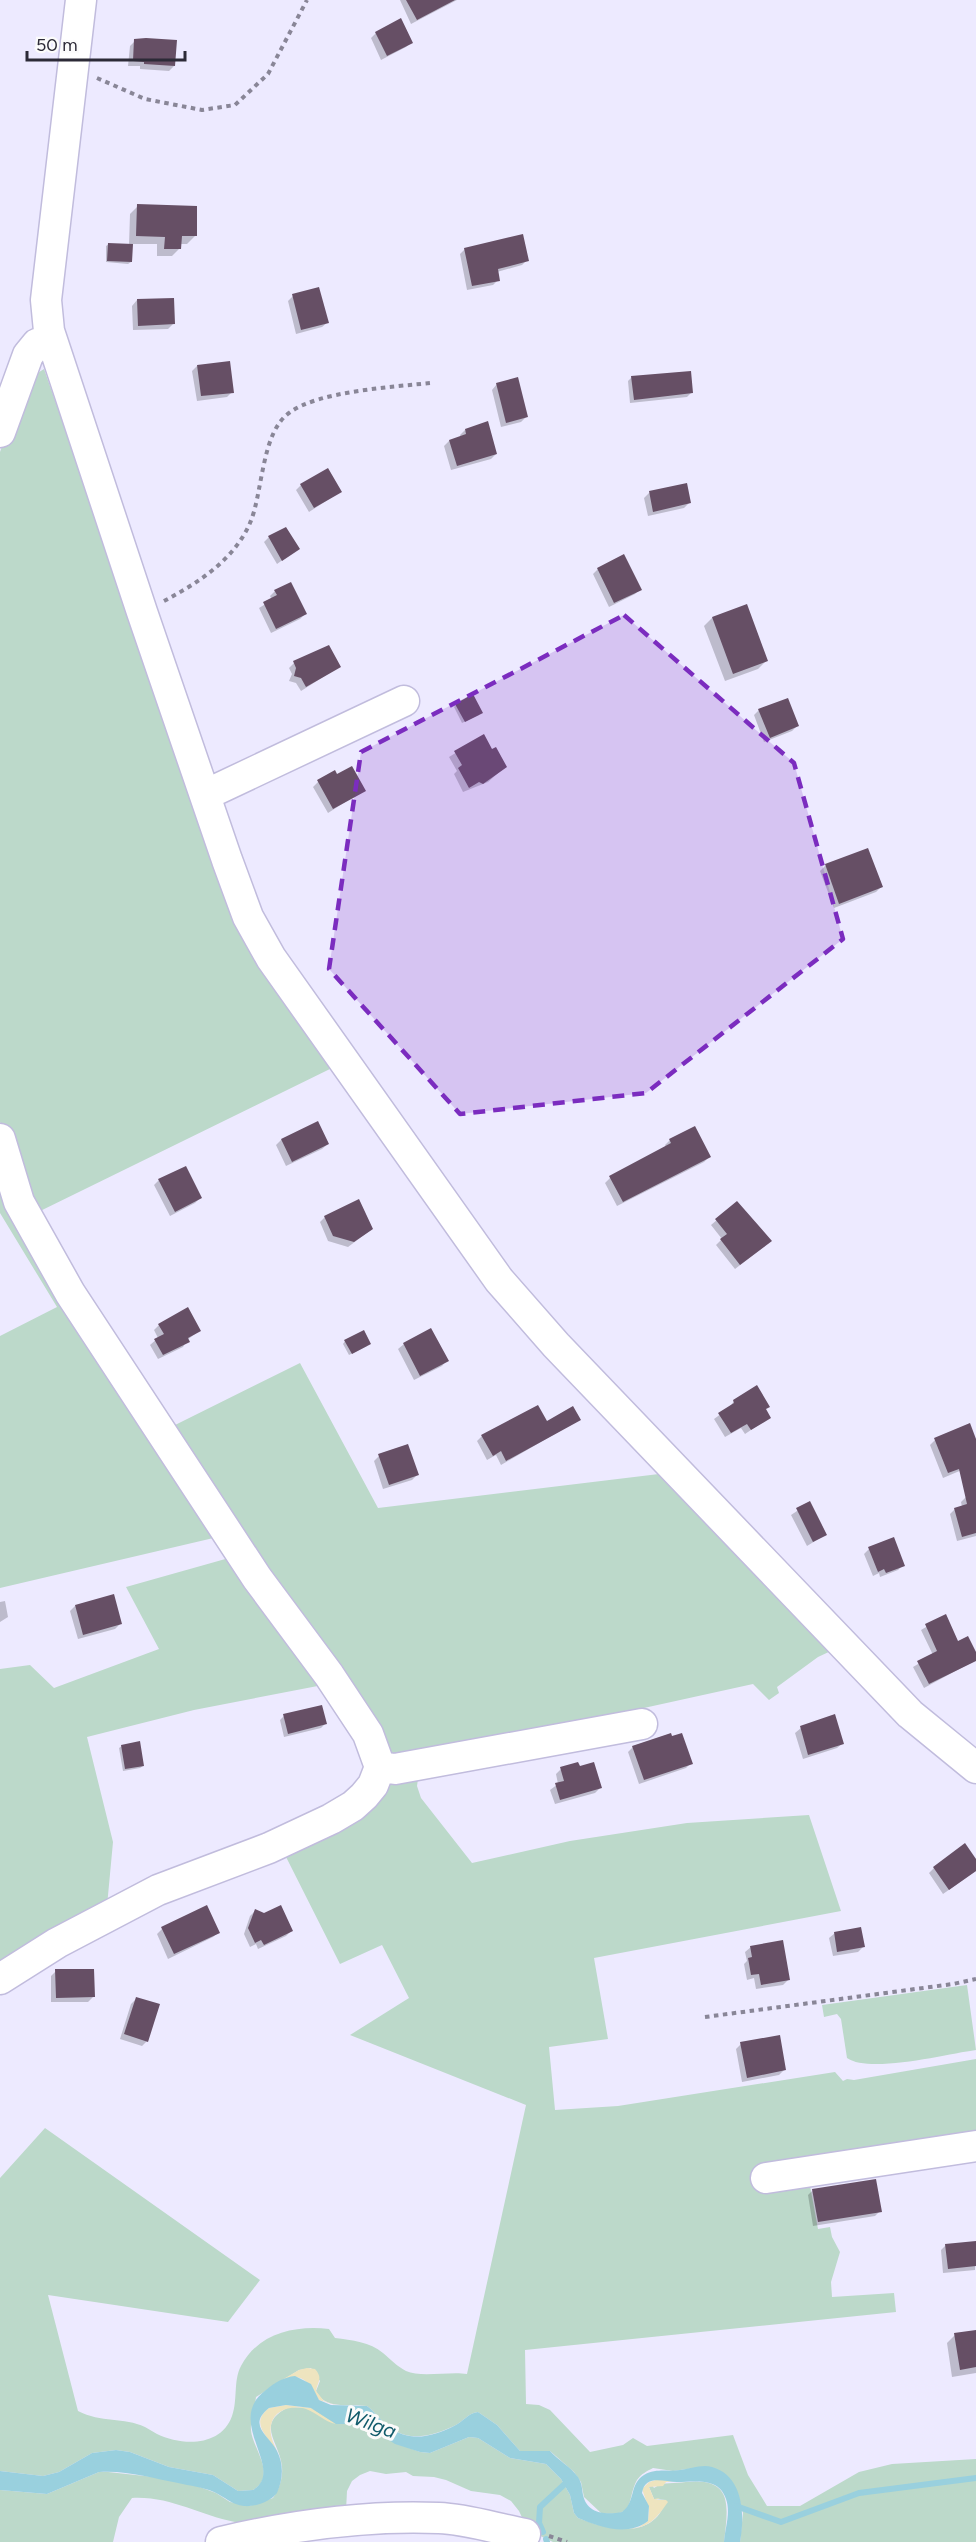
<svg xmlns="http://www.w3.org/2000/svg" width="976" height="2542" viewBox="0 0 976 2542" font-family="Figtree,sans-serif">
  <rect width="100%" height="100%" fill="#edeaff"/>
  <path fill="#bcd9ca" d="M44,369l186,530 102,169 -300,147 -32,-93v-670l25,-71z
    M0,1173l222,363 -222,52v-252l57,-29 -57,-94z
    M300,1363l78,145 281,-34 174,176 -15,7 -41,30 2,6 -10,7 -16,-16 -232,51 -141,21 -217,-325z
    M236,1556l92,128 -134,26 -107,27 26,105 -6,64 -107,63v-300l30,-4 24,23 105,-39 -33,-62z
    M419,1772l-2,14 4,12 51,65 98,-22 117,-18 122,-8 32,96 -247,47 14,81 -59,8 6,63 63,-4 217,-34 8,9 4,-2 7,1 122,-21v79l-166,48 8,43 12,-2 2,10 8,15 -9,30 1,15 62,-4 2,19 -371,38 1,54 13,1 11,5 40,42 33,-7 10,-7 14,8 86,-11 15,40 19,31h33l59,-34 33,-8 84,-5v83h-236l3,-29 -5,-19 -37,-27 -28,4 -20,-3c-6,3 -12,6 -16,12 -11,20 0,38 -36,33l-17,-16 -3,-15 -7,-10 -24,-21h-30l-23,-26 -19,-13c-10,1 -15,10 -24,14 -22,10 -45,17 -66,0 -8,-6 -13,-14 -21,-20 -18,-3 -41,5 -51,-15l4,-10 -9,-13 -12,2 -43,27c-1,10 -6,23 -5,33 1,18 27,45 2,60l-15,1 -25,-16 -44,-8 -39,-15 -14,-2 -24,3 -33,19 -16,4 -43,-5v-293l45,-50 215,152 -32,42 -180,-27 30,116c23,12 46,6 67,16 4,2 8,5 12,7 25,12 64,13 75,-18 6,-16 1,-35 9,-50 17,-33 55,-41 88,-37l6,9c17,2 35,4 48,15 7,6 15,14 23,18 15,7 44,0 61,3l59,-269 -176,-70 59,-37 -27,-53 -42,19 -59,-117 99,-67z
    M967,1985l9,65c-30,4 -106,24 -129,8l-6,-39 -4,-5 -13,3 -2,-12z
    M289,2407l22,1 35,16h18l22,15 34,13 10,1 39,-16 9,1 32,20 36,6 15,15 9,16 4,18 4,5c30,12 76,23 88,-18l-12,-1 -5,-12 3,-2 2,3c10,-7 20,-4 32,-6 48,-5 42,25 38,60h-171l-25,-12 -9,-19 -8,-10 -11,-6 -29,-4 -25,-11 -12,-3 -21,-1 -7,-4 -20,2 -16,-3 -10,4 -8,6 -5,10 -1,20c-36,10 -73,18 -111,11 -37,-7 -64,-26 -103,-24l-13,19 -6,25h-113v-52l47,4 52,-22h9l46,5 43,9 19,7 14,9 19,4 24,-8c6,-9 10,-19 9,-31 -2,-25 -28,-43 7,-60z"/>
  <path fill="#eee4bf" d="M307,2368l8,1c8,9 3,12 1,22l8,10 15,5 -20,-6c-12,-17 -14,-29 -39,-19l19,-11z
    M286,2405l25,3 25,16c-11,-2 -19,-11 -30,-15 -13,-4 -32,0 -35,16 -2,10 3,19 7,28 -8,-15 -30,-29 -9,-45z
    M659,2479l15,3 25,-2 -33,2 -3,4 -14,1 5,12 6,-1 -4,2h10l2,2c-12,17 -19,26 -41,27l12,-2 9,-6 1,-12 -7,-20 7,-7z"/>
  <path fill="#99d0de" d="M295,2376l16,8 8,16 12,5 36,1c8,6 13,14 21,20 21,17 44,11 66,0 9,-4 14,-13 24,-14l19,13 23,26h30c8,9 21,16 28,26 4,6 4,12 5,18 4,19 23,20 39,17 14,-10 7,-28 22,-37 12,-7 23,-3 36,-5 10,-1 22,-6 32,-3 32,9 33,49 28,75h-16c1,-14 7,-29 2,-43 -7,-22 -31,-17 -49,-17 -13,0 -32,-8 -35,11l7,13 -1,15c-21,16 -48,6 -70,-3l-4,-5 -4,-18 -9,-16 -15,-15 -36,-6 -32,-20 -9,-1 -39,16 -10,-1 -25,-8 -31,-20h-28l-25,-16 -25,-3 -17,3c-23,18 2,29 8,43 7,14 6,28 0,42 -7,9 -22,14 -33,13 -12,-1 -19,-9 -30,-14 -11,-5 -24,-6 -36,-9 -26,-5 -52,-13 -79,-11l-52,22 -47,-4v-19l43,5 16,-4 33,-19 24,-3 14,2 39,15 44,8 25,16 15,-1c34,-21 -30,-69 13,-100 8,-7 18,-13 29,-14z"/>
  <path fill="#0003" d="M400,0h57l-46,24z
    M376,33l35,9 -5,5 -25,13 -10,-22z
    M135,41l39,25 -5,5 -29,-2v-3h-12l2,-20z
    M138,206l57,30 -8,8h-7v4l-8,8h-15v-12h-25l-1,18 -3,2 -22,-2v-16l3,-2 20,1 1,-31z
    M465,249l62,11 -5,5 -25,7 1,8 -5,5 -26,5 -7,-36z
    M293,296l35,26 -6,5 -26,7 -8,-33z
    M137,300l36,24 -5,5 -35,1 -1,-24z
    M197,366l35,26 -5,5 -30,4 -5,-30z
    M632,377l59,16 -4,4 -57,6 -2,-22z
    M497,384l29,33 -5,5 -20,5 -9,-37z
    M465,430l31,24 -5,5 -40,11 -7,-24 5,-5 12,-3 -1,-3z
    M301,485l39,7 -31,20 -13,-22z
    M649,493l40,10 -5,5 -36,8 -4,-18z
    M269,537l29,12 -21,15 -13,-22z
    M598,569l42,20 -5,5 -26,13 -16,-33z
    M275,591l30,23 -5,5 -29,14 -12,-25 13,-8 -2,-4z
    M746,606l20,55 -8,8 -33,12 -21,-55 8,-8z
    M294,663l45,4 -38,24 -5,-8 -7,-2 3,-7 -3,-6z
    M456,705l23,10 -17,8 -8,-16z
    M759,710l38,16 -5,5 -28,11 -10,-27z
    M483,736l9,15 13,16 -17,15 -25,10 -9,-18 3,-3 -8,-14z
    M337,776l27,14 -36,23 -15,-26 5,-5z
    M867,850l14,37 -5,5 -42,16 -14,-37 5,-5z
    M318,1123l10,21 -6,5 -36,17 -10,-21 5,-5z
    M670,1140l39,17 -5,5 -87,44 -12,-23 5,-5 56,-31 -1,-2z
    M159,1180l41,18 -5,5 -25,13 -16,-31z
    M737,1203l28,43 -30,23 -19,-24 6,-6 -11,-14z
    M325,1217l47,12 -24,18 -20,-6 -8,-19z
    M159,1325l40,6 -12,9 -4,7 -25,12 -8,-14 8,-7 -4,-8z
    M345,1341l22,5 -18,9 -6,-11z
    M404,1344l43,16 -5,6 -28,14 -16,-31z
    M734,1401l31,9 4,8 -24,16 -4,-6 -16,9 -11,-18 15,-11z
    M579,1420l-78,45 -5,-10 -9,5 -10,-19 5,-5 64,-13z
    M935,1440l41,1v23l-33,14 -13,-33z
    M379,1456l38,19 -5,5 -29,9 -9,-28z
    M976,1494v42l-19,5 -7,-27 5,-5 7,-2 -1,-5 5,-5z
    M809,1503l16,32 -18,11 -16,-31z
    M869,1549l34,16 -5,5 -18,7 -1,-4 -6,3 -9,-22z
    M5,1601l3,16 -8,5v-20z
    M75,1606l45,18 -5,5 -37,10 -8,-28z
    M945,1616l12,27 19,12v5l-52,28 -11,-21 20,-12 -12,-25z
    M284,1716l41,8 -4,4 -37,9 -4,-17z
    M801,1728l42,15 -6,5 -34,11 -8,-26z
    M122,1746l21,20 -3,2 -17,3 -4,-23z
    M633,1747l58,16 -5,5 -47,16 -11,-32z
    M579,1768l21,20 -5,5 -40,11 -5,-14 8,-6 -2,-10 5,-5z
    M976,1861v10l-33,23 -14,-21 5,-5z
    M255,1911l36,20 -5,5 -28,13 -2,-5 -6,3 -6,-13 6,-18z
    M162,1929l57,3 -6,5 -45,22 -11,-25z
    M835,1933l28,14 -5,5 -25,4 -4,-18z
    M751,1947l37,33 -5,5 -27,4 -2,-11 -7,2 -3,-16 3,-3 -2,-9z
    M56,1971l37,26 -5,5h-37v-26z
    M136,1999l11,42 -5,5 -22,-7 11,-35z
    M741,2044l43,26 -5,5 -37,7 -6,-33z
    M813,2190l67,21 -5,5 -62,10 -5,-31z
    M976,2242l-1,28 -32,3 -2,-23 5,-5z
    M976,2331v42l-24,4 -5,-34 8,-8z"/>
  <g fill="none" stroke-linecap="round" stroke-linejoin="round">
    <path stroke="#99d0de" stroke-width="6" d="M736,2506l45,16 78,-29 117,-15
      M543,2532l-4,-9 1,-16 29,-27
      M546,2539l1,3"/>
  </g>
  <path fill="#664f65" d="M406,0h49l-38,20z
    M401,18l12,25 -26,13 -12,-24z
    M146,38l31,2 -2,26 -31,-2v-2l-11,-1 1,-22z
    M137,204l60,2v30h-15l-1,13h-17l1,-12 -29,-1z
    M523,234l6,27 -31,8 2,12 -28,5 -8,-38z
    M108,243l25,1 -1,18 -25,-1z
    M319,287l10,36 -28,7 -9,-36z
    M174,298l1,26 -37,2 -1,-27z
    M230,361l4,32 -33,3 -4,-31z
    M691,371l2,22 -59,7 -3,-24z
    M518,377l10,40 -22,6 -10,-40z
    M488,421l9,33 -40,12 -8,-26 17,-6 -1,-5z
    M328,468l14,24 -28,16 -14,-24z
    M687,483l4,20 -38,9 -4,-21z
    M286,527l14,22 -18,12 -14,-25z
    M624,554l18,36 -28,13 -17,-35z
    M291,582l16,32 -31,15 -13,-27 14,-7 -3,-5z
    M747,604l21,57 -35,13 -21,-57z
    M329,645l12,22 -35,20 -5,-9 -7,-2 2,-8 -3,-7z
    M473,694l10,19 -18,9 -10,-18z
    M788,698l11,28 -29,12 -12,-29z
    M484,734l8,15 4,-2 11,20 -24,17 -4,-2 -10,6 -11,-20 4,-3 -8,-14z
    M352,766l14,25 -33,18 -16,-29 18,-10 2,4z
    M868,848l15,39 -44,17 -14,-40z
    M318,1121l11,23 -37,18 -11,-23z
    M695,1126l16,31 -88,45 -14,-26 62,-33 -2,-4z
    M186,1166l16,32 -27,14 -17,-33z
    M359,1199l14,30 -19,13 -21,-6 -9,-20z
    M737,1201l35,40 -32,24 -20,-26 7,-5 -12,-15z
    M188,1307l13,24 -13,7 2,4 -27,13 -9,-16 10,-5 -6,-10z
    M431,1328l18,33 -29,15 -17,-33z
    M364,1330l7,14 -19,10 -8,-14z
    M757,1385l13,22 -4,2 5,9 -20,12 -4,-6 -16,9 -13,-20 16,-10 -1,-3z
    M538,1405l9,16 26,-15 8,14 -75,41 -5,-10 -8,5 -12,-21z
    M970,1423l6,16v94l-14,4 -8,-29 13,-4 -8,-35 -11,4 -14,-35z
    M408,1444l11,31 -30,10 -11,-31z
    M810,1501l17,34 -14,7 -17,-34z
    M894,1537l11,29 -19,7 -2,-4 -6,3 -10,-25z
    M114,1594l8,30 -39,11 -8,-30z
    M946,1614l12,27 10,-5 8,16v9l-47,23 -12,-23 20,-10 -12,-27z
    M322,1705l5,19 -39,10 -5,-20z
    M835,1714l9,30 -36,11 -8,-29z
    M671,1733l1,3 10,-3 11,31 -49,16 -12,-34z
    M140,1741l4,25 -19,3 -4,-24z
    M578,1762l2,4 14,-4 8,26 -42,12 -5,-17 9,-2 -4,-14z
    M965,1843l11,16v12l-27,19 -16,-23z
    M207,1905l13,28 -46,21 -13,-27z
    M281,1905l12,26 -29,14 -3,-5 -6,3 -7,-15 7,-19 9,4z
    M861,1927l4,20 -28,5 -3,-20z
    M783,1940l7,40 -29,5 -2,-11 -8,1 -3,-17 4,-1 -2,-11z
    M55,1969h39l1,28 -39,1z
    M136,1997l24,7 -12,38 -24,-8z
    M780,2035l6,35 -39,8 -7,-36z
    M876,2179l6,33 -64,10 -6,-33z
    M976,2241v25l-28,3 -3,-25z
    M976,2330v37l-16,3 -6,-37z"/>
  <g fill="none" stroke-linecap="round" stroke-linejoin="round">
    <defs>
      <path id="minor" d="M81,0l-35,300 3,31 93,281 85,248 21,57 23,41 228,322 57,65 354,369 66,54
        M0,432l28,-77 9,-11 14,-5
        M205,795l199,-94
        M0,1139l19,63 51,91 187,285 72,97 39,59 12,33 -7,18 -9,11 -11,10 -22,13 -62,29 -111,42 -101,53 -57,36
        M380,1767l15,2 247,-45
        M766,2178l210,-32
        M221,2542c68,-16 147,-27 218,-24 28,1 58,11 86,16"/>
    </defs>
    <use href="#minor" stroke="#c1bcdd" stroke-width="33"/>
    <path stroke="#898697" stroke-width="4" stroke-dasharray="4.5 4.5" stroke-linecap="butt" d="M97,78l48,21 57,11 33,-5 33,-31 39,-74
      M164,601c34,-18 70,-41 86,-78 13,-30 11,-90 39,-110 29,-22 104,-26 141,-30
      M705,2017l248,-33 23,-5
      M549,2536l18,6"/>
    <use href="#minor" stroke="#fff" stroke-width="30"/>
  </g>
  <path fill="#7b2cbf" fill-opacity="0.2" stroke="#7b2cbf" stroke-width="4.5" stroke-dasharray="12 8" stroke-linejoin="round" d="M624,615l170,148 49,176 -197,154 -186,21 -131,-145 32,-217z"/>
  <g text-anchor="middle" dominant-baseline="central" stroke-width="6" stroke-linejoin="round" paint-order="stroke">
    <g font-size="20" font-style="italic" fill="#135c6c" stroke="#fbfbfb">
      <text transform="translate(371 2423) rotate(20)">Wilga</text>
    </g>
  </g>
  <path d="M27 51v9h158v-9" fill="none" stroke="#2c2a37" stroke-width="3"/>
  <text x="36" y="51" font-size="18" fill="#2c2a37" stroke="#fbfbfb" stroke-width="4.5" paint-order="stroke">50 m</text>
</svg>
